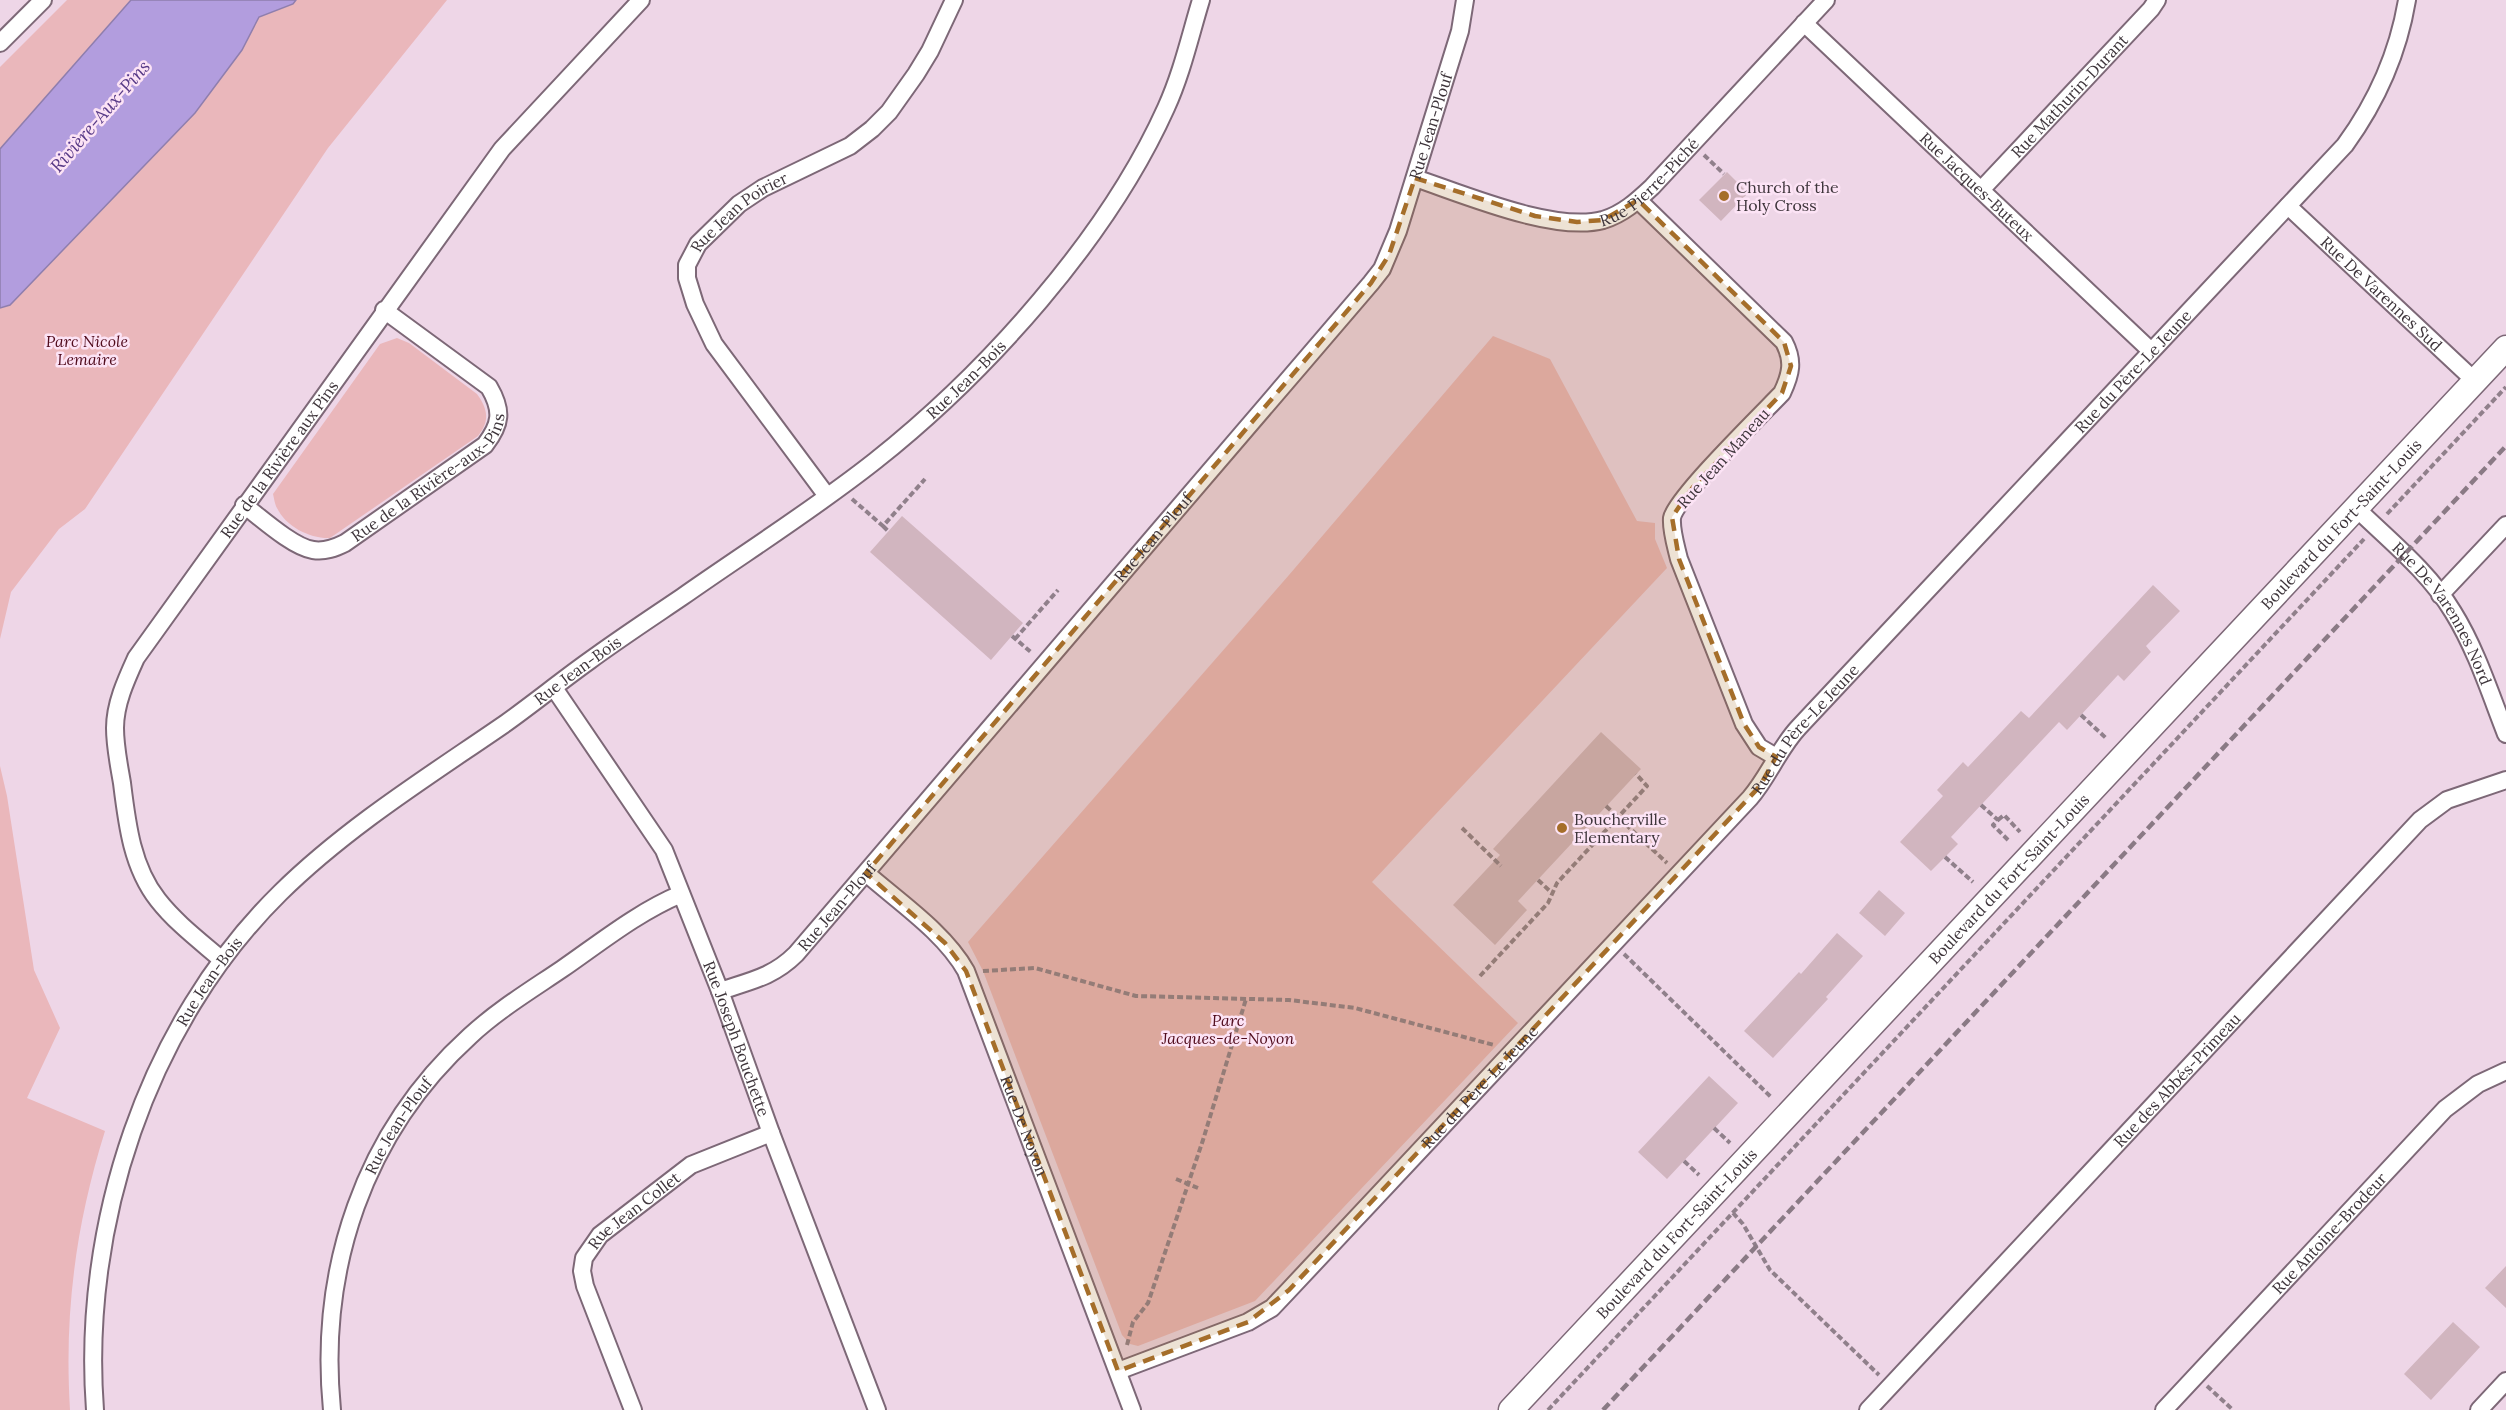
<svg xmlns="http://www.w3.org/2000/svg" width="2506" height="1410" viewBox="0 0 2506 1410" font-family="Lora,serif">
  <rect width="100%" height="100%" fill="#eed6e7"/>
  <path fill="#eab7bb" d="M67,0h64l-131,149v-82z
    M296,0h151l-119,148 -243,361 -26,20 -48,63 -11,47v-331l10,-3 185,-192 47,-63 17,-33 34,-13z
    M1493,336l57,23 87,162 18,2v16l12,29 -295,314 146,141 -263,278 -117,45 -8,-2 -8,-9 -139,-364 -15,-29 321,-367z
    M397,338l12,5 68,51c11,15 13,27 1,42l-148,102c-19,1 -44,-11 -53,-30 -2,-3 -3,-10 -4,-14l107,-150z
    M0,766l7,30 27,174 26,58 -33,70 78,33c-29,93 -41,181 -35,279h-70z"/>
  <path fill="#b29dde" stroke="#8f7ead" stroke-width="1.5" d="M131,0h165l-3,4 -34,13 -17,33 -47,63 -185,192 -10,3v-159z"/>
  <path fill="#d1b5bf" d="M1727,172l21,21 -27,28 -22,-21z
    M902,516l121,107 -32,37 -121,-108z
    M2153,585l27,26 -34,35 5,6 -27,29 -6,-6 -51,55 -8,-8 -108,115 7,7 -27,27 -31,-29 43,-46 -6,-6 26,-28 5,5 53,-56 8,7z
    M1601,732l40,37 -123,132 9,9 -32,35 -42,-40 47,-50 -7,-6z
    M1879,890l26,23 -20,23 -26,-23z
    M1837,933l26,23 -37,41 2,2 -55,59 -29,-27 55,-59 2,2z
    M1709,1076l29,27 -71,76 -29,-27z
    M2506,1266v42l-21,-20z
    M2453,1322l27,25 -49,53 -27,-26z"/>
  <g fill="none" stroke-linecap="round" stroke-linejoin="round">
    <defs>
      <g id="street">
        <path id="s1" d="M1804,23l346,327"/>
        <path d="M0,43l43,-43"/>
        <path id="s2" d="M1415,178c48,16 139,55 188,42 20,-6 34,-19 49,-33l174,-187"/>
        <path id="s3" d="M1981,190l170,-181 6,-9"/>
        <path d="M1638,200l146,142c10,19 7,32 -2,51 -18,19 -107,106 -110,125 -1,13 4,28 7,41l65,165 15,23 17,10"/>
        <path id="s4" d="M2288,206l187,175"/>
        <path id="s5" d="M827,496l-113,-152 -19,-40 -8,-26v-13l11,-21 41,-40 24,-16 87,-42 22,-17 17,-17 27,-38 14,-23 24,-51"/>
        <path id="s6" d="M244,505c17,13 49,42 69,45 12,2 22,-2 32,-7l140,-98c16,-21 18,-34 4,-58l-105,-77"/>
        <path id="s7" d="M2356,508c33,32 73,64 97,104 23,37 37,81 53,122"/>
        <path d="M2440,595l66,-70"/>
        <path id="s8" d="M554,688l110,162 56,141 51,142 106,277"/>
        <path id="s9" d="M866,873c33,29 79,60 100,98l166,439"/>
        <path id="s10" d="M222,960c-22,-19 -46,-37 -64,-60 -26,-33 -31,-76 -36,-117 -3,-18 -7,-36 -7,-55 0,-24 11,-48 21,-70l366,-509 139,-149"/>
        <path id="s11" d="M720,991c30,-10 53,-14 76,-37l575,-671 11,-14 16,-38 62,-200 5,-31"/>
        <path id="s12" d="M1118,1371l130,-49 24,-14 17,-18 461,-492c19,-22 29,-50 49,-71l546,-582c32,-44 53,-91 62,-145"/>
        <path id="s13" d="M95,1410c-14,-184 52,-386 185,-517 67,-66 149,-117 226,-170 28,-20 55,-42 83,-62 30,-22 62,-43 93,-64 64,-45 131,-87 193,-136 112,-89 232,-222 291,-353 16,-35 24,-72 35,-108"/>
        <path id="s14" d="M332,1410c-14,-141 32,-278 138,-374 28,-26 61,-46 92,-67 39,-27 76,-57 119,-75"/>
        <path id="s15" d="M633,1410l-48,-124 -3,-15 2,-13 16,-23 91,-70 80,-32"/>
        <path id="s16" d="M1868,1410l552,-590 27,-20 59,-20"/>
        <path id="s17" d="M2164,1410l281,-301 33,-25 28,-13"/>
        <path d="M2479,1410l27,-29"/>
      </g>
      <g id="secondary">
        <path id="s18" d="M1511,1410l995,-1062"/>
      </g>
    </defs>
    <use href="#street" stroke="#7d6877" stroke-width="20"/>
    <use href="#secondary" stroke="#7d6877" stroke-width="27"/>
    <path stroke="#90808b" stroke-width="4" stroke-dasharray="6 3" stroke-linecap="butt" d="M1704,155l20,19
      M852,499l31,27 42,-47
      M2387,514l119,-127
      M883,526l5,5
      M1012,636l20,17
      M1015,639l43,-49
      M2081,715l26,24
      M1981,805l17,15 -5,5 17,17
      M1606,806l61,57
      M1998,820l6,-5 16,17
      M1462,828l39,38
      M1945,857l28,25
      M1538,880l14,13
      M1624,954l148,144
      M983,971l52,-3 101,28 153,4 66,8 139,37
      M1480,976l68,-73 9,-20 90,-97 -11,-12
      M1714,1128l16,15
      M1684,1161l15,14
      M1176,1179l22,9
      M1733,1213l10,11 27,46 109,105
      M1127,1345l6,-23 15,-19 55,-163 43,-141
      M2207,1386l26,24
      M1548,1410l816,-871"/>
    <use href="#street" stroke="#fff" stroke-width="16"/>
    <use href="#secondary" stroke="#fff" stroke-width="24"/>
    <path stroke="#8a7a85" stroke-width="4.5" stroke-dasharray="9 4.5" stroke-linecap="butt" d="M1603,1410l903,-964"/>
  </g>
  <path fill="#a56e2a" fill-opacity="0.2" stroke="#a56e2a" stroke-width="4.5" stroke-dasharray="12 8" stroke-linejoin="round" d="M1415,178l120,38 42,6 26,-2 35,-20 146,142 7,24 -9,27 -89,94 -21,30 7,42 65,165 15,23 17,10 -16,29 -471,504 -41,32 -130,49 -152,-400 -21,-28 -79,-70 505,-590 18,-28z"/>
  <g fill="#a56e2a" stroke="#fce3f5" stroke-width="2">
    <circle cx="1724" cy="196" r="6"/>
    <circle cx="1562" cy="828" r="6"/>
  </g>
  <g text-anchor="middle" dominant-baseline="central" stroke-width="5" stroke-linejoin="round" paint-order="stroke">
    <g font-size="16" fill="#3e353b" stroke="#fce3f5">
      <text stroke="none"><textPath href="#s3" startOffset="129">Rue Mathurin-Durant</textPath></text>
      <text stroke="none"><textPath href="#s11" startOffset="1138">Rue Jean-Plouf</textPath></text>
      <text stroke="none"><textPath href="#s2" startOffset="255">Rue Pierre-Piché</textPath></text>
      <text stroke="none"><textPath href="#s1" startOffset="238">Rue Jacques-Buteux</textPath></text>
      <text stroke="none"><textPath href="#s5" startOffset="350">Rue Jean Poirier</textPath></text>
      <text stroke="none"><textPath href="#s4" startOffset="128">Rue De Varennes Sud</textPath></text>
      <text stroke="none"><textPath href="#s12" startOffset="1440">Rue du Père-Le Jeune</textPath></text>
      <text stroke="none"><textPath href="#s13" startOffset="1424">Rue Jean-Bois</textPath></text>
      <text stroke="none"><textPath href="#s10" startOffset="586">Rue de la Rivière aux Pins</textPath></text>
      <text transform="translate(1723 458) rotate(-48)">Rue Jean Maneau</text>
      <text stroke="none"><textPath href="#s6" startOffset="224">Rue de la Rivière-aux-Pins</textPath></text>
      <text stroke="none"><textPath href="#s18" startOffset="1214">Boulevard du Fort-Saint-Louis</textPath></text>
      <text stroke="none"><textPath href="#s11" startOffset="634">Rue Jean-Plouf</textPath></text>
      <text stroke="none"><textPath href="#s7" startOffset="138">Rue De Varennes Nord</textPath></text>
      <text stroke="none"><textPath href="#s13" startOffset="938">Rue Jean-Bois</textPath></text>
      <text stroke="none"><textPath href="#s12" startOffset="954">Rue du Père-Le Jeune</textPath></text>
      <text stroke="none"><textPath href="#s18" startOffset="728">Boulevard du Fort-Saint-Louis</textPath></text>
      <text stroke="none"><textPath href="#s11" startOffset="148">Rue Jean-Plouf</textPath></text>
      <text stroke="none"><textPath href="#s13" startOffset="452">Rue Jean-Bois</textPath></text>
      <text stroke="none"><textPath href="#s8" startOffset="398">Rue Joseph Bouchette</textPath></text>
      <text stroke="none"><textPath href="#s16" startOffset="452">Rue des Abbés-Primeau</textPath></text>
      <text stroke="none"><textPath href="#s12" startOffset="470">Rue du Père-Le Jeune</textPath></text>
      <text stroke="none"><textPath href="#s9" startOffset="306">Rue De Noyon</textPath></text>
      <text stroke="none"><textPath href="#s14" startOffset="298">Rue Jean-Plouf</textPath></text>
      <text stroke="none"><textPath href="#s15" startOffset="231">Rue Jean Collet</textPath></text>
      <text stroke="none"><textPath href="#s17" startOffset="242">Rue Antoine-Brodeur</textPath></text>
      <text stroke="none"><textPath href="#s18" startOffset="242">Boulevard du Fort-Saint-Louis</textPath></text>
    </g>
    <g font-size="16" fill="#3e353b" stroke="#fce3f5" text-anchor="start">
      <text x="1736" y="187">Church of the<tspan x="1736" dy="18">Holy Cross</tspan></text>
      <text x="1574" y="819">Boucherville<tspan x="1574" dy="18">Elementary</tspan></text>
    </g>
    <g font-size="16" font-style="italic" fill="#500b1c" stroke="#fce3f5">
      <text x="87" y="341">Parc Nicole<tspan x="87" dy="18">Lemaire</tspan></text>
      <text x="1228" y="1020">Parc<tspan x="1228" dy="18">Jacques-de-Noyon</tspan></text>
    </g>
    <g font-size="18" font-style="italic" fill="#573986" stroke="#fce3f5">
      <text transform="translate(100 116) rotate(-49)">Rivière-Aux-Pins</text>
    </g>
  </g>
</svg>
